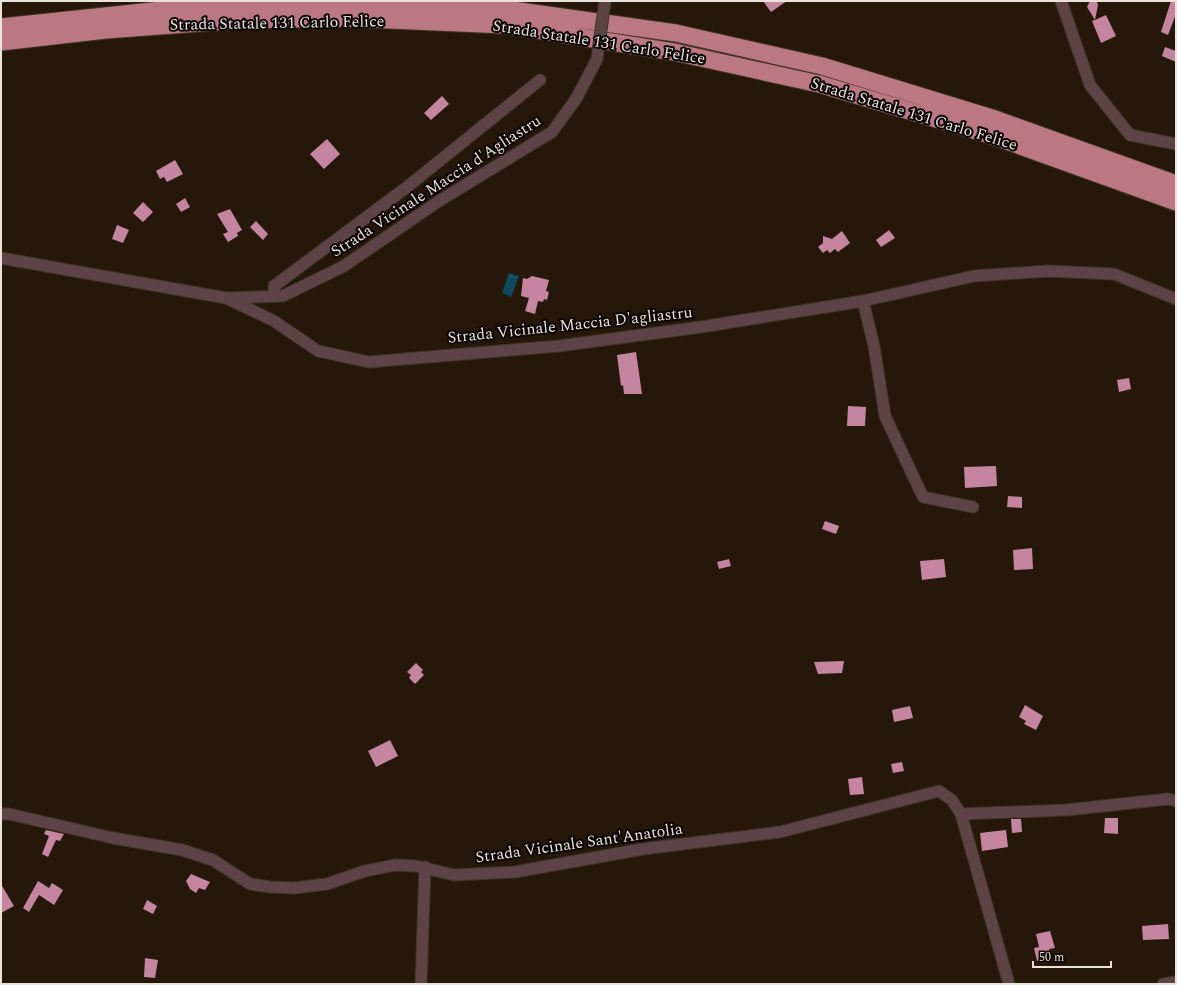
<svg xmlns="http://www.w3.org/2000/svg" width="1177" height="985" viewBox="0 0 1177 985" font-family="Spectral,serif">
  <defs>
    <pattern id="water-ripples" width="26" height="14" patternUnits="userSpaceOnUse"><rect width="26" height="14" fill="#0e485f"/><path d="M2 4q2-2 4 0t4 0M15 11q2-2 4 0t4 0" fill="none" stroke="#316275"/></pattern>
  </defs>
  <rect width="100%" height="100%" fill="#25180a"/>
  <path fill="url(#water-ripples)" d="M509,273l10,3 -8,21 -9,-4z"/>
  <path fill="#c585a0" d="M763,1h24l-16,11z
    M1090,1h7l1,4 -3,15 11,-5 10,21 -15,7 -9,-22 3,-1 -8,-13z
    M1171,1h5v13l-8,21 -7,-3z
    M1165,47l11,4v11l-14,-6z
    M442,96l7,8 -18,16 -7,-7z
    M327,139l13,15 -16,15 -14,-15z
    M175,160l8,14 -16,8 -3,-5 -4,2 -4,-8z
    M185,198l5,9 -9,5 -5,-8z
    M143,202l10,10 -10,10 -10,-9z
    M230,209l12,21 -5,3 1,3 -10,6 -5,-8 5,-2 -11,-18z
    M256,221l12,13 -5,6 -13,-13z
    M117,225l12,5 -6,13 -11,-4z
    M889,230l6,8 -14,9 -5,-7z
    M842,231l8,12 -12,9 -3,-3 -5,4 -3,-3 -4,3 -5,-6 5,-4v-7l9,3z
    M532,276l17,4 -3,11 3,1 -2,8 -3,-1 -1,3 -5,-1 -3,13 -10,-3 4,-13 -8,-2 2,-18 4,1z
    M636,352l6,42h-18l-1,-9 -2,1 -4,-31z
    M1129,378l2,11 -12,3 -2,-12z
    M848,406l18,1 -1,19h-18z
    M996,466l1,20 -32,2 -1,-21z
    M1008,496l14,1v11l-15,-1z
    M825,521l14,5 -3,8 -14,-5z
    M1032,548l1,21 -19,1 -1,-20z
    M729,559l2,7 -12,3 -2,-7z
    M944,559l2,18 -24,3 -2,-19z
    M844,661l-2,12 -24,1 -4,-12z
    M416,663l7,7 -2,2 3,3 -9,9 -6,-6 2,-3 -4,-3z
    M1025,705l18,11 -7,14 -12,-6 2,-3 -7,-4z
    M910,706l3,12 -19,4 -2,-12z
    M390,740l8,16 -22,11 -8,-16z
    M902,762l2,9 -11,2 -2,-9z
    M862,777l2,17 -14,1 -2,-16z
    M1105,818h13v16l-14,-1z
    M1011,819h10l1,13 -10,1z
    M46,830l18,4 -4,7 -4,-1 -8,17 -6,-3 7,-18 -5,-2z
    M1006,830l2,17 -26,4 -2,-18z
    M191,874l19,8 -5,8 -6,-2 -3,5 -6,-4 -4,-8z
    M38,881l11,7 3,-5 11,7 -9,15 -15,-10 -10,17 -6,-4z
    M1,884l13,22 -13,7z
    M147,900l10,6 -4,8 -10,-5z
    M1168,924l1,15 -26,1 -1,-14z
    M1050,931l5,17 -6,1 2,9 -14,3 -3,-13 5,-1 -3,-13z
    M145,958l13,2 -3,18 -11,-1z"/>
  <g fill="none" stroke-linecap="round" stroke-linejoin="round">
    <defs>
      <path id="minor" d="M1061,1l29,84 40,50 46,9
        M1,258l225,40 48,23 44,30 51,11 190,-16 142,-19 162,-26 111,-25 74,-5 66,3 62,25
        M275,296l-1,-10 133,-99 133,-107
        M227,298l56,-2 61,-30 95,-65 113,-69 24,-33 21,-40
        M863,301l11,45 11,70 38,81 50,10
        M1,814h8l104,24 69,12 31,10 37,24 20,3 24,1 33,-4 38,-13 30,-6 21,1 38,9 61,-3 128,-23 137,-17 159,-41 13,9 9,14 48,170
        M961,814l105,-4 102,-11 8,2
        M421,984l4,-117
        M1163,984l13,-2"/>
      <path id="highway" d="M1,27l170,-18 69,-4 103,-1 162,5 171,24 146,33 173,53 181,65
        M1,42l105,-12 134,-10 103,-2 162,7 169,27 145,32 171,51 186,67"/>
    </defs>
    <use href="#minor" stroke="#413427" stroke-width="13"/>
    <use href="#highway" stroke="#413427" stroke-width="19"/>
    <use href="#minor" stroke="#5e4346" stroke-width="11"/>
    <use href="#highway" stroke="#bb7882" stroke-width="17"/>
    <defs>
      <path id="minor-bridge" d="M597,59l8,-58"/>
    </defs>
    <use href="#minor-bridge" stroke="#413427" stroke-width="13" stroke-linecap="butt"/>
    <use href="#minor-bridge" stroke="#5e4346" stroke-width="11"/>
  </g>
  <g text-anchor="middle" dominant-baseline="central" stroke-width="4" stroke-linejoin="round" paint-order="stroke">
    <g font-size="16" fill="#ebe2d9" stroke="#0a0502">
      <text transform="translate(277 23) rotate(-1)">Strada Statale 131 Carlo Felice</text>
      <text transform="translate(599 42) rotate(9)">Strada Statale 131 Carlo Felice</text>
      <text transform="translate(914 114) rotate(17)">Strada Statale 131 Carlo Felice</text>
      <text transform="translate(436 186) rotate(-33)">Strada Vicinale Maccia d'Agliastru</text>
      <text transform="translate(570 325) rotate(-6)">Strada Vicinale Maccia D'agliastru</text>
      <text transform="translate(579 843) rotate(-8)">Strada Vicinale Sant'Anatolia</text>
    </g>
  </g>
  <rect width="1177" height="985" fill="none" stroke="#ebe2d9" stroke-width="4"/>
  <path d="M1033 961v6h78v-6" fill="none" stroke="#ebe2d9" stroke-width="2"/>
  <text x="1039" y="961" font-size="12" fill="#ebe2d9" stroke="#0a0502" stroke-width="3" paint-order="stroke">50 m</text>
</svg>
